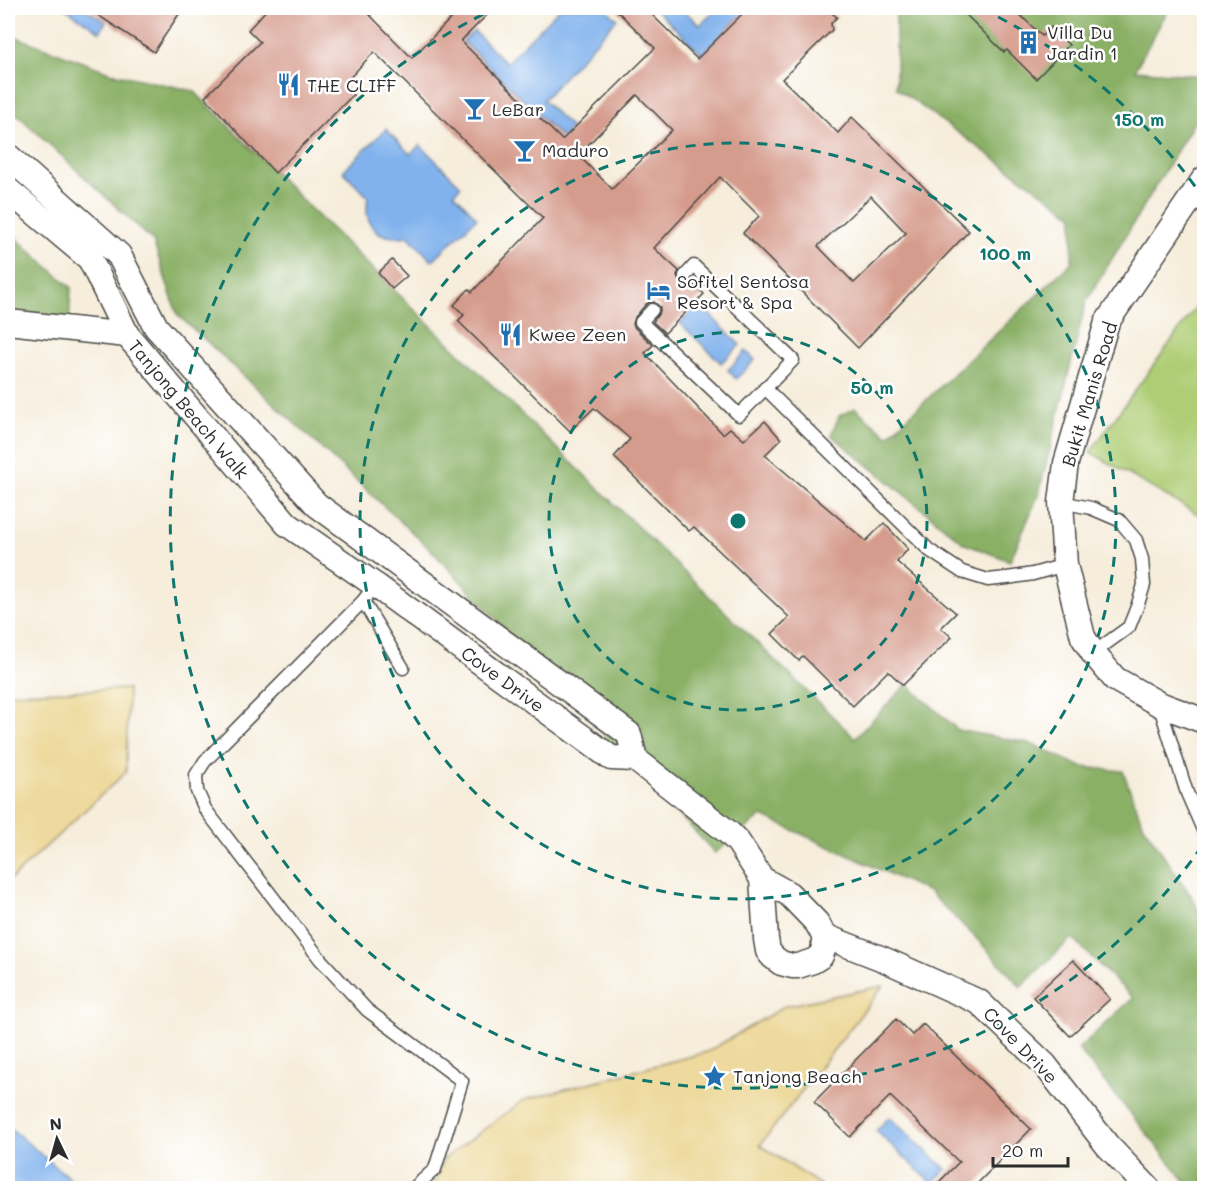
<svg xmlns="http://www.w3.org/2000/svg" width="1212" height="1196" viewBox="0 0 1212 1196" font-family="Mali,sans-serif">
  <rect width="100%" height="100%" fill="#fff"/>
  <filter id="ink" filterUnits="userSpaceOnUse"><feTurbulence type="fractalNoise" baseFrequency=".0167" numOctaves="2"/><feDisplacementMap in="SourceGraphic" scale="12" xChannelSelector="R" yChannelSelector="G"/><feConvolveMatrix kernelMatrix="1 2 1 2 8 2 1 2 1" color-interpolation-filters="sRGB"/></filter>
  <filter id="wash" filterUnits="userSpaceOnUse"><feTurbulence type="fractalNoise" baseFrequency=".008" numOctaves="4" result="noise"/><feDisplacementMap in="SourceGraphic" scale="24" xChannelSelector="R" yChannelSelector="G"/><feGaussianBlur stdDeviation="1.35" result="paint"/><feColorMatrix in="noise" values="0 0 0 0 0 0 0 0 0 0 0 0 0 0 0 0 0 1.4 0 .05"/><feComposite in="paint" operator="in"/></filter>
  <g filter="url(#wash)">
    <rect width="100%" height="100%" fill="#f6eddb"/>
    <path fill="#aecd74" stroke="#6c7c50" stroke-width="1.5" d="M1204,296v222l-114,-66z"/>
    <path fill="#8ab066" stroke="#5a6e48" stroke-width="1.5" d="M896,8h273l-34,62 69,6v30l-118,196 -47,192 -29,67 -45,-17 -134,-109 8,-19 16,-8 33,28 184,-174 1,-47 -177,-127z
      M8,34l104,39 82,18 117,118 544,529 52,-54 51,46 71,13 53,24 41,4 20,54 49,72 12,23v268h-13l-113,-139 55,-51 -61,-60 -51,49 -44,-48 -48,-47 -167,-76 -47,37 -284,-303 -254,-236 -24,-73 -145,-135z
      M8,231l63,56 -2,39 -18,15 -29,-7 -14,-7z"/>
    <path fill="#eeda9e" stroke="#8c8264" stroke-width="1.5" d="M128,689l-2,83 -118,110v-189z
      M883,986l-123,159 65,43h-391l10,-29 80,-59 183,-48 78,-46z"/>
    <path fill="#81b2ed" stroke="#566e8c" stroke-width="1.5" d="M67,8h16l23,14 -6,10 -34,-23z
      M560,8h45l12,11 -74,81 28,28 -9,10 -99,-97 11,-10 32,32z
      M654,8h27l19,17 18,-17h30l-46,46z
      M386,129l24,25 10,-9 41,41 -7,7 23,25 -45,43 -24,-25c-29,5 -46,-9 -40,-39l-25,-26z
      M699,304l41,41 -19,18 -41,-40z
      M746,351l9,9 -19,19 -8,-9z
      M889,1117l57,52 -14,14 -56,-52z
      M8,1126l73,62h-73z"/>
    <g id="blocks">
      <path fill="#d59b8c" fill-rule="evenodd" d="M87,8h96l-29,44z
        M268,8h95l49,50 49,-50h33l-33,33 101,99 93,-92 -41,-40h31l52,51 51,-51h77l12,9 -6,6 1,7 -50,49 56,54 14,-16 117,114 -111,117 -115,-115 16,-17 -39,-39 -66,71 25,23 -2,4 2,7 5,2 7,-2 13,12 -39,39 -12,-11 7,-11v-4l-6,-5h-4l-4,2 -11,13 -2,7 2,4 18,17 -8,8 78,81 7,-6 14,12 21,-19 16,18 -16,16 101,86 18,-18 24,26 -11,13 59,51 -15,15 11,9 -49,48 -15,-14 -35,35 -50,-50 -4,5 -27,-27 17,-17 -95,-90 -5,4 -75,-74 16,-18 -36,-31 -24,23 -112,-110 6,-6 -10,-10 15,-16 3,3 71,-74 -169,-166 -31,33 10,10 -78,78 -70,-76 55,-55 -12,-12zM637,95l35,35 -60,59 -34,-34zM871,196l35,37 -52,50 -36,-37z
        M959,8h54l29,28 9,-9 18,18 -33,34 -29,-29 -3,2z
        M392,260l15,16 -15,13 -14,-16z
        M1073,960l37,39 -40,37 -37,-39z
        M896,1019l16,16 11,-11 108,105 -58,59h-40l26,-26 -69,-66 -40,41 -36,-35z"/>
    </g>
  </g>
  <g filter="url(#ink)">
    <use href="#blocks" fill-opacity="0" stroke="#494845" stroke-width="1.5"/>
    <g fill="none" stroke-linecap="round" stroke-linejoin="round">
      <defs>
        <path id="lane" d="M652,310l-11,12 98,93 54,-55 -99,-94 -9,10
          M765,388l164,162 33,22 26,8 19,-2 26,-4 32,-9
          M1061,502l30,6 28,12 17,20 6,19 2,26 -7,22 -8,20 -36,26
          M375,585l-12,16 -158,160 -9,14 1,16 8,18 116,151 46,50 95,71 -27,88 -21,19
          M363,601l40,67
          M1159,704l28,89 17,39"/>
        <path id="street" d="M8,156l111,99 37,72 161,178 312,229 6,25
          M1204,179l-97,143 -41,141 -5,39 4,63 18,72 10,16 22,26 44,25 45,17
          M8,190l82,69 37,76 160,189 88,61 236,173 24,1 94,74 9,9 24,37 27,15 28,29 7,13v11l-3,9 -8,5 -15,5h-6l-11,-3 -8,-6 -5,-6 -2,-12 -4,-60
          M8,322l119,13
          M824,936l59,23 96,43 66,63 62,80 41,43"/>
      </defs>
      <use href="#lane" stroke="#494845" stroke-width="15"/>
      <use href="#street" stroke="#494845" stroke-width="27"/>
      <use href="#lane" stroke="#fff" stroke-width="12"/>
      <use href="#street" stroke="#fff" stroke-width="24"/>
    </g>
  </g>
  <g fill="none" stroke="#0f766e" stroke-width="3" stroke-dasharray="10 8">
    <circle cx="738" cy="521" r="189"/>
    <circle cx="738" cy="521" r="378"/>
    <path d="M1202 846A567 567 0 1 1 494 9M982 9A567 567 0 0 1 1202 196"/>
  </g>
  <defs>
    <symbol id="building-bare" viewBox="-9 -9 18 18"><path d="M-4-6H4V6H1V3H-1V6H-4ZM-2.5-4.3h1.7v1.8h-1.7ZM.8-4.3h1.7v1.8H.8ZM-2.5-1h1.7V.8h-1.7ZM.8-1h1.7V.8H.8Z" fill="#1f6fb2" stroke="#fff" stroke-width="2.5" paint-order="stroke"/></symbol>
    <symbol id="restaurant-bare" viewBox="-9 -9 18 18"><path d="M-5-6h1v4h1v-4h1v4h1v-4h1v5L-1.5 .5V6h-2V.5L-5-1ZM5-6V6H3V1.5H1.5Q1.5-4 5-6Z" fill="#1f6fb2" stroke="#fff" stroke-width="2.5" paint-order="stroke"/></symbol>
    <symbol id="bar-bare" viewBox="-9 -9 18 18"><path d="M-6-5H6L.8 .8V4.5H3.5V6h-7V4.5H-.8V.8Z" fill="#1f6fb2" stroke="#fff" stroke-width="2.5" paint-order="stroke"/></symbol>
    <symbol id="hotel-bare" viewBox="-9 -9 18 18"><path d="M-6-4.5h1.5V1H6V5H4.5V3h-9V5H-6ZM-4 0a1.8 1.8 0 1 1 3.6 0ZM.5 0V-2.5h3Q6-2.5 6 0Z" fill="#1f6fb2" stroke="#fff" stroke-width="2.5" paint-order="stroke"/></symbol>
    <symbol id="sight-bare" viewBox="-9 -9 18 18"><path d="M0-6L1.8-2.2L6-1.7L2.9 1.2L3.7 5.4L0 3.3L-3.7 5.4L-2.9 1.2L-6-1.7L-1.8-2.2Z" fill="#1f6fb2" stroke="#fff" stroke-width="2.5" paint-order="stroke"/></symbol>
  </defs>
  <g fill-rule="evenodd">
    <use href="#building-bare" x="1012" y="26" width="33" height="33"/>
    <use href="#restaurant-bare" x="272" y="68" width="33" height="33"/>
    <use href="#bar-bare" x="458" y="92" width="33" height="33"/>
    <use href="#bar-bare" x="508" y="134" width="33" height="33"/>
    <use href="#hotel-bare" x="642" y="274" width="33" height="33"/>
    <use href="#restaurant-bare" x="494" y="318" width="33" height="33"/>
    <use href="#sight-bare" x="698" y="1060" width="33" height="33"/>
  </g>
  <g text-anchor="middle" dominant-baseline="central" stroke-width="5" stroke-linejoin="round" paint-order="stroke">
    <g font-size="18" fill="#2b2b2b" stroke="#fff" text-anchor="start">
      <text x="1047" y="32">Villa Du<tspan x="1047" dy="21">Jardin 1</tspan></text>
      <text x="307" y="85">THE CLIFF</text>
      <text x="492" y="109">LeBar</text>
      <text x="542" y="150">Maduro</text>
      <text x="677" y="281">Sofitel Sentosa<tspan x="677" dy="21">Resort &amp; Spa</tspan></text>
      <text x="529" y="334">Kwee Zeen</text>
      <text x="733" y="1076">Tanjong Beach</text>
    </g>
    <g font-size="18" fill="#2b2b2b" stroke="#fff">
      <text transform="translate(1089 394) rotate(-73)">Bukit Manis Road</text>
      <text transform="translate(189 409) rotate(50)">Tanjong Beach Walk</text>
      <text transform="translate(503 679) rotate(36)">Cove Drive</text>
      <text transform="translate(1021 1045) rotate(46)">Cove Drive</text>
    </g>
  </g>
  <circle cx="738" cy="521" r="9" fill="#0f766e" stroke="#fff" stroke-width="3"/>
  <g font-size="18" text-anchor="middle" font-weight="bold" fill="#0f766e" stroke="#fff" stroke-width="5" stroke-linejoin="round" paint-order="stroke">
    <text x="1139" y="126">150 m</text>
    <text x="1005" y="260">100 m</text>
    <text x="872" y="394">50 m</text>
  </g>
  <rect width="1212" height="1196" fill="none" stroke="#fff" stroke-width="30"/>
  <g transform="translate(57 1139) rotate(355)" stroke="#ffffff" stroke-width="4.5" paint-order="stroke">
  <path d="M0-4.5L10 22L0 15L-10 22Z" fill="#2b2b2b"/>
  <text y="-9" font-size="16" font-weight="bold" text-anchor="middle" fill="#2b2b2b">N</text>
  </g>
  <path d="M993 1157v9h75v-9" fill="none" stroke="#2b2b2b" stroke-width="3"/>
  <text x="1002" y="1157" font-size="18" fill="#2b2b2b" stroke="#ffffff" stroke-width="4.5" paint-order="stroke">20 m</text>
</svg>
